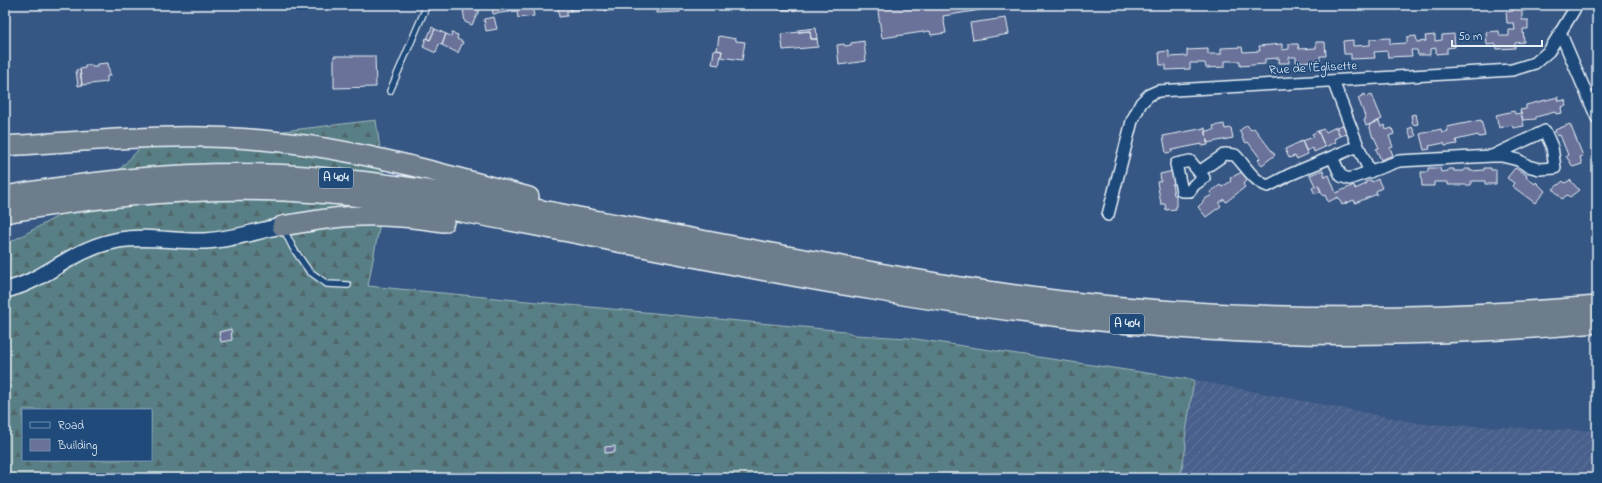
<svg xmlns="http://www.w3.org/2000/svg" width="1602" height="483" viewBox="0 0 1602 483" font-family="'Indie Flower',sans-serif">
  <defs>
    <pattern id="industrial-furrows" width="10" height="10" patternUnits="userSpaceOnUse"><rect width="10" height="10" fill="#49618c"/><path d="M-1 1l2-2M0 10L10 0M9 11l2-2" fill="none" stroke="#63789d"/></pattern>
    <pattern id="forest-firs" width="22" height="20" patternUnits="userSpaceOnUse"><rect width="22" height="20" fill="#587f85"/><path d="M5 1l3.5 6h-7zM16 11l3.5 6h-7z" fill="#50666a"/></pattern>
  </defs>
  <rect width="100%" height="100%" fill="#365683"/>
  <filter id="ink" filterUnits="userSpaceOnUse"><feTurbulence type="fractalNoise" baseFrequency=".025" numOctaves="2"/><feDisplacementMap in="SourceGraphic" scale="8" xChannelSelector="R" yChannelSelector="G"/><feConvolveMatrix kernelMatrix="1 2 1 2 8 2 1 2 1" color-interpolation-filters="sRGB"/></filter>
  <g filter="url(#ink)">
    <path fill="url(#industrial-furrows)" d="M1194,380l230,44 173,7v47h-417l6,-31 -1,-8z"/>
    <path fill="url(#forest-firs)" stroke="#a0b8be" fill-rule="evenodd" d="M376,120l10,71 -18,95 477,45 10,4 54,3 285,42 -9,59 1,8 -6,31h-1175v-233l88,-48 47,-49zM23,410h128v50h-128z"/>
    <path fill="#6a7299" stroke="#e8f1f8" d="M492,5h16l1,7 -16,2z
      M508,5h24l2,11 -16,2 -1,-7 -8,1z
      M564,5h20v5l-13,1v-5z
      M600,5h35l1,4 -31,2v-3h-5z
      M656,5h23l1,7 -24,1z
      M779,5h17v5h-17z
      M877,5h116v3l-50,8 3,17 -15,2 -1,-4 -48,7z
      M1512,5h15v5l-5,1v9h6v9h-5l1,13 -9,1v5l-18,1 -1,-5 -9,1 -1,-13 13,-1 1,5h9v-6h6l-1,-7h-7l-1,-11 7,-1z
      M564,6h7v5h-4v5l-8,1 -1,-9h6z
      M471,7v2h9l-8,16 -7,-3 -2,-13z
      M494,17l3,12 -11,2 -2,-12z
      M1006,18l3,16 -36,6 -3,-17z
      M432,27l3,2 -5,11 -3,-1z
      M816,28l1,11h-6l-1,-8 -12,1v-2z
      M435,29l11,5 -4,11 -3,-1 -3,9 -13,-6 3,-9 4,2z
      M810,31l1,8h6l1,8 -35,3 -2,-16z
      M452,33l6,2 -1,4 6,3 -5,11 -16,-8 4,-11 5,2z
      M1454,34l1,13 -8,1v5l-11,1v-6l-6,1v6h-12l-1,-5h-6l1,6 -24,1 -1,-6 -13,1 1,6 -24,1v-5h-7l-1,-13 10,-1v6l17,-1v-6l20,-1v6l17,-1v-6l9,-1 1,6 9,-1 -1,-5 10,-1v6l7,-1v-5z
      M719,36l17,3v2l9,1 -3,18 -21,-3 1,-6 -5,-1z
      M864,41l2,20 -27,4 -2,-20 7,-1 1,2 6,-1v-2z
      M1316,42h9l1,14h-6v5l-24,1v-5h-7v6h-10v-5l-14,1v5l-25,2v-5h-15v6l-19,1 -1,-5h-15v6l-24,1v-5h-6l-1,-13 10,-1v6l18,-1v-6l21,-1v5h13v-6l21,-1 1,5 17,-1 -1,-5 23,-2v6l7,-1v-5h9l1,5 17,-1z
      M714,50l8,1 -3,14 -7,-1z
      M334,56h41l1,31 -42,1z
      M108,63l2,13h-3v6l-25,3 -2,-16 5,-1v-2l7,-1v2h5v-3z
      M80,69l2,16 -4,1 -2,-16z
      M1365,94l1,3 6,-2 10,24 -16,7 -2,-6 2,-1 -8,-21z
      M1558,97l1,4 6,-1 1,6 -5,1 1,6 -6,1 -1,-2 -19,5v2l-13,1 -3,-10 6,-1v-4z
      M1514,111l1,3 6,-1 3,13 -11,2 -1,-3 -13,3 -3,-13z
      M1416,114l2,10 -5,1 -2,-10z
      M1481,120l4,16 -6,1 -1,-2 -22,5 1,4 -12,2 -1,-3 -15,3 1,3 -6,1 -4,-16 21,-5 1,4 6,-2 -1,-4z
      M1379,121l2,6 4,-2 1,5 6,-2 2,6 -5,2 4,11 -3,1 3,7 -12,5 -5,-11 3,-1 -5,-11 -1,1 -4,-13z
      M1224,124l1,5 6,-1 2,10 -26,5 -1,-12 8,-1 -1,-4z
      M1570,124l13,32 -3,1 2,7 -9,3 -7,-11 2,-1 -8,-20 -3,1 -2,-6z
      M1247,125l4,5 3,-2 21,27 -13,10 -4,-5 2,-2 -12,-16 -2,1 -4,-5 1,-2 -4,-5z
      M1343,125l4,9 -7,2 -4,-9z
      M1336,127l4,9 -6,3 2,3 -11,5 -7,-16 6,-2 2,3z
      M1412,127l4,9 -5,2 -3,-9z
      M1205,128l3,17 -6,1v-2l-30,6v2l-6,1 -3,-17z
      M1318,131l7,16 -11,5 -1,-4 -7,3 -4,-10 12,-4 -2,-3z
      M1302,141l6,13 -11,5 -2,-3 -6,2 -4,-9z
      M1428,168h12l1,4 7,-1v-2h6v2h10v-2h6v2l14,-1v-2h7v2h5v14h-11v-3h-14v4h-23v-3h-14v4h-12l-1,-14h7z
      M1515,168l12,7 -1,2 9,7 1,-2 9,9 -10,12 -23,-17 2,-3 -7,-5z
      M1323,170l2,7 4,-2 7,18 18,-8 1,4 11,-5 -1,-2 6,-2 1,2 6,-3 4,9 -6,3 1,3 -22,9 -1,-3 -12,5 -4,-8 -10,5 -3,-7 -2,1 -5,-11 -3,1 -5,-11z
      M1173,171l2,13h-3l2,11h2v14l-10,1 -1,-6h-4l-4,-22 4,-1 -1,-7z
      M1242,172l6,8 -5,4 2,3 -19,15 -2,-3 -5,4 2,3 -15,11 -8,-10 5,-5v-2l9,-5 -2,-3 10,-7 2,2 9,-6 -1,-3z
      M1570,180l9,10 -9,7 -3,-2 -5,4 -9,-10 10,-8 2,2z
      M1318,185l3,6 -6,3 -3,-6z
      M231,329l1,11 -11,2 -2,-10z
      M615,446v6l-10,1v-6z"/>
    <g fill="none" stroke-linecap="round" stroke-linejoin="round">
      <defs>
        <path id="lane" d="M390,91l37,-86
          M283,228l10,20 16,23 18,13 21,1"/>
        <path id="street" d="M1560,32l37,86
          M1333,81l25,65 12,26
          M1332,157l9,19 8,3 50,-18 93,-5h10l16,4 10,6 11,3 16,-1 -3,-21 -7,-16 -53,25
          M1199,172l-9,-11 -14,3 6,27h8l4,-6 10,-7 -5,-6 26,-18 10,1c10,10 19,27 33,31l21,-11 69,-29
          M1108,215l24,-94 9,-18 8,-8 9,-4 354,-21 23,-7 14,-12 28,-46"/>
        <path id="secondary" d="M5,290c25,-5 46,-21 68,-33 14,-8 30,-14 46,-17 28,-5 57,2 85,1 27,-1 52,-10 78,-15"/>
        <path id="highway" d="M5,146c86,-5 171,-14 257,-6 92,8 179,33 267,57
          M5,196c87,-15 173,-25 262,-22 102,3 202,23 301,41 106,20 211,40 317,59 59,11 118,20 177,27 178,20 357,20 535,5
          M5,213c103,-18 208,-28 313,-20 86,6 171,24 255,40 100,20 200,41 301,57 85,15 170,26 256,34 155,15 312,13 467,-1
          M282,226c26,-4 53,-10 79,-10 28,-1 56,2 83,6"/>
      </defs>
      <use href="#lane" stroke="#e8f1f8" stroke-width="8"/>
      <use href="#street" stroke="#e8f1f8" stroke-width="14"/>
      <use href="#secondary" stroke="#e8f1f8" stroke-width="18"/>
      <use href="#highway" stroke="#e8f1f8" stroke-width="22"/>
      <use href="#lane" stroke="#1f4a7a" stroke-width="5.5"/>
      <use href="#street" stroke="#1f4a7a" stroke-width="11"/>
      <use href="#secondary" stroke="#1f4a7a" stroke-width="15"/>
      <use href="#highway" stroke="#6d7d8c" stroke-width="19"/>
    </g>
  </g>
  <g text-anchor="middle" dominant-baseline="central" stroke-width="3" stroke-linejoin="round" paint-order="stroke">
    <g fill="#1f4a7a" stroke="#acbfd2" stroke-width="1">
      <rect x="319" y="168" width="34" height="20" rx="3"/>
      <rect x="1110" y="314" width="34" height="20" rx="3"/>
    </g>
    <g font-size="12" font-weight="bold" fill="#e8f1f8">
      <text x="336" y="178">A 404</text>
      <text x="1127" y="324">A 404</text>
    </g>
    <g font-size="13" fill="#e8f1f8" stroke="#1f4a7a">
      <text transform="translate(1313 68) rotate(-3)">Rue de l'Églisette</text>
    </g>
  </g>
  <rect width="1602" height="483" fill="none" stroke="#1f4a7a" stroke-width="20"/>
  <rect x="10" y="10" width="1582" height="463" fill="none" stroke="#e8f1f8" stroke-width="1.5" filter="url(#ink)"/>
  <rect x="22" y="409" width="130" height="52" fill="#1f4a7a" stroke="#6f8dac"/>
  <rect x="30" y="422" width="20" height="6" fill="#1f4a7a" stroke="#6f8dac"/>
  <text x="58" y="429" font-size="12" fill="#e8f1f8">Road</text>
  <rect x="30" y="439" width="20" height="12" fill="#6a7299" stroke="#6f8dac"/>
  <text x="58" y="449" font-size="12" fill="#e8f1f8">Building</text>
  <path d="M1452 40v6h90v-6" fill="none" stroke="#e8f1f8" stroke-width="2"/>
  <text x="1458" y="40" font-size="12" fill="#e8f1f8" stroke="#1f4a7a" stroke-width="3" paint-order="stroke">50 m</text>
</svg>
